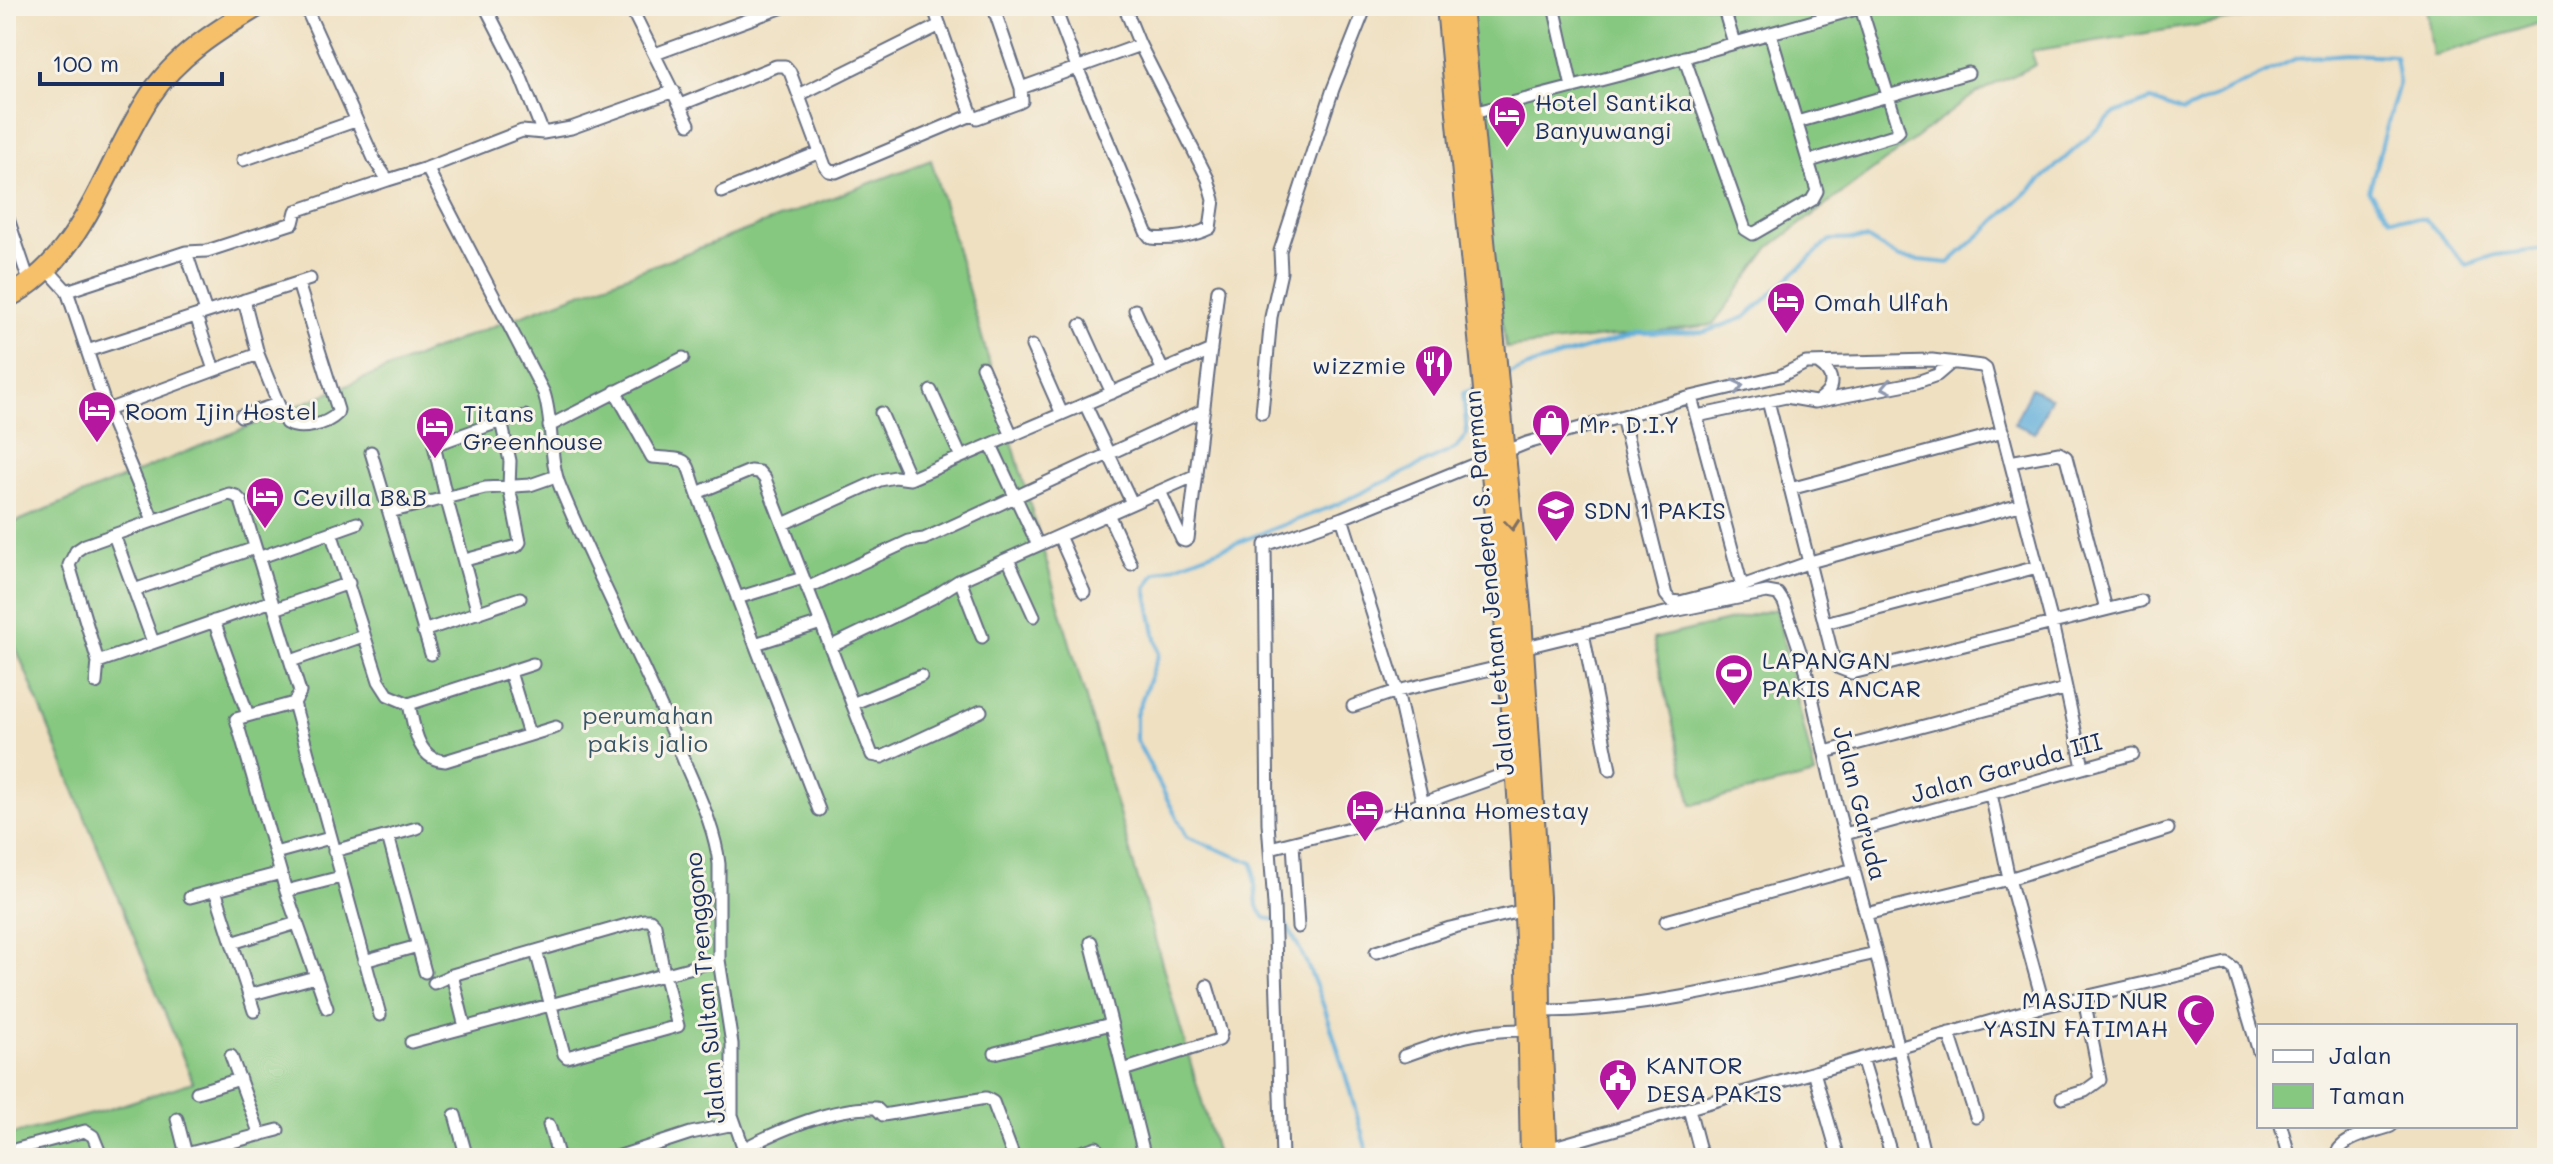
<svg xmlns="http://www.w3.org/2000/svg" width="2553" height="1164" viewBox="0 0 2553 1164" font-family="Mali,sans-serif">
  <rect width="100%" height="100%" fill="#f7f3e8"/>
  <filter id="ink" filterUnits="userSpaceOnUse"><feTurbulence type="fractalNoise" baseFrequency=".0125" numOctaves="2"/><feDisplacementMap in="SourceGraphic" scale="16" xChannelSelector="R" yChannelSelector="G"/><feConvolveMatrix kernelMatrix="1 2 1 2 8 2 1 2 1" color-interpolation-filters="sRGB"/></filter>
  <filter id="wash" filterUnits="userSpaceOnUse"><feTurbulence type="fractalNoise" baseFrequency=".006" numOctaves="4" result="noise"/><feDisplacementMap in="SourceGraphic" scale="32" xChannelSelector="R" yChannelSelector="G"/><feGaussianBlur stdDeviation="1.8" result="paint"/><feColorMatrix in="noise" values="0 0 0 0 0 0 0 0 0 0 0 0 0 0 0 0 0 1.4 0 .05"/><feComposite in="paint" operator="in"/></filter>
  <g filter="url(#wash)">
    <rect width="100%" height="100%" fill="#efe0c1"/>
    <path fill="#86c880" stroke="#507c6f" stroke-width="2" d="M1456,6h865l-290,45 5,14 -60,28 -206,154 -57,78 -207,23z
      M2426,6h121v15l-114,35z
      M931,160l287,998h-1212v-22l97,-25 90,-29 -187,-459v-97l459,-189z
      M1776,609l39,166 -123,30 -39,-166z"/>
    <path fill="#61aeda" stroke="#3e6e9c" stroke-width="2" d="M2031,388l20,10 -16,35 -21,-9z"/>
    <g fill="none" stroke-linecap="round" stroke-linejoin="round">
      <path stroke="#61aeda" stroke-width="4" d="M1505,376l30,-12 104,-31 66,-1 41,-15 84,-77 38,-1 31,19 50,5 166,-150 36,-13 32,12 114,-54 50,-4 48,2 4,27 -30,108 21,27 35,1 41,46 29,-10 52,-6
        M1369,1158c-22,-74 -44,-173 -85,-237l-19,-3 -8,-12 -4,-43 -66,-26 -51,-98v-24l23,-61 -13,-66 9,-14 183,-70 118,-56 11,-14 -4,-41 15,-6"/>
    </g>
  </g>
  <g filter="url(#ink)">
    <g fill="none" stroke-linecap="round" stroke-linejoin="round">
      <defs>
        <path id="street" d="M305,6l70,155 13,19 39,-12 117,225c10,31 4,66 17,96 38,92 86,179 123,272 14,33 31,67 35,103v96l13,84v71l15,43
          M485,6l33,64 25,63
          M630,6l59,118
          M933,6l39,109
          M993,6l28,82 119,-43
          M1054,6l23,61 69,165 5,6c18,2 43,-2 59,-10l4,-28 -6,-21 -68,-134 -16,-39
          M1554,6l18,81
          M1723,6l11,37
          M1820,6l3,12
          M655,54l131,-48
          M1684,57l61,172 8,5 59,-34 5,-9 -47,-158
          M799,95l141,-70
          M680,105l96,-39h9l5,6 35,94 4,5 7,1 136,-57 5,3 41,-15 4,-2 -1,-13
          M1473,113l166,-43 228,-64
          M1797,122l171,-49
          M243,160l112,-39
          M1810,161l84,-26 5,-4 -38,-123
          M427,168l95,-37 21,2 28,-5 103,-37
          M722,192l98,-40
          M6,213l21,62
          M186,252l20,60
          M47,269l20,22 40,119 46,110
          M67,291l119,-39 21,-1 86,-28 3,-12 92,-31
          M244,300l14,54 28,69c14,8 40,2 51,-9l1,-4 -40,-127
          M1135,310l28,61
          M196,316l18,54
          M1081,325l31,68
          M1032,346l30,68
          M87,351l223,-72
          M1819,364c16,11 16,25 0,36
          M982,367l30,69
          M615,391l37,66c41,3 32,-1 45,36l58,151 66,-21 51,132 10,2 99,-46
          M931,391l30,66
          M1691,397l51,189
          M1768,401l66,260 5,7 13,5 289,-72
          M1085,404l47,99
          M107,410l151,-56
          M881,413l29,66
          M1262,413l9,-96 10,-45 -1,-21 53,-162 33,-83
          M241,416l37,-12
          M1697,416l89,-19 29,5 102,-20 20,-7 14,-12
          M1622,417l44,178 5,6 9,1 62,-16 68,-24 210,-57
          M549,426l134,-68
          M991,445l47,100
          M371,452l60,202
          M2010,462l49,-9 7,4 40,152
          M1790,489l213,-57
          M1160,491l22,49 3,1 3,-2 30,-249
          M697,493l53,-22 9,1 6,7 56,144
          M389,512l96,-24 45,-3 26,-9
          M1108,514l23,50
          M1342,518l55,173 26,114
          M783,524l97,-44 15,-3 15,2 301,-129
          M331,532l48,149 9,14 21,9 124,-40
          M114,535l39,107
          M1059,536l25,56
          M258,558l99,-35
          M1008,559l26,57
          M465,560l52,-14 3,-4 -11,-55 1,-26 -9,-40
          M960,580l22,57
          M807,588l102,-47 15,-2 280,-129
          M134,590l121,-42
          M737,598l66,-20
          M272,601l-174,61 -29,-97 7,-14 9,-6 144,-51 7,2 5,5 59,191 -6,11 86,312
          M275,609l74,-26
          M478,613l-32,-116 -12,-52 67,-24 24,-5
          M214,621l34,94
          M1825,623l212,-56
          M423,631l97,-33
          M1583,633l27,137
          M755,644l64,166
          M830,647l102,-49 28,-18 236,-105
          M1522,648l147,-36 98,-20 11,2 6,9 21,63 31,137 40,150 49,205
          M291,661l72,-25
          M510,672l19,63
          M96,683l2,-21
          M294,703l-58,16 50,172 41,117
          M409,704c5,22 8,56 36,57l111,-34
          M852,704l69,-28
          M1353,706l44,-15 111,-26
          M1825,752l240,-63
          M1991,794l18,85 35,127
          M1845,834l288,-80
          M388,836l37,136
          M1293,843l5,84
          M1270,848l92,-23 154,-55
          M334,851l83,-23
          M275,853l55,-15
          M215,890l39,121
          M286,891l55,-14
          M190,897l91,-24
          M1866,914l143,-35 159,-50
          M1666,921l188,-52
          M1091,942l54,216
          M232,943l65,-20
          M1376,952l74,-24 75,-18
          M364,961l54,-15
          M452,975l13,52
          M434,983l18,-8 192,-55h6l5,5 9,49 14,52 -111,31 -3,-3 -28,-103
          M249,995l66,-18
          M1540,1011c112,0 228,-33 336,-58
          M1949,1033l27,84
          M411,1042l308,-82
          M995,1053l116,-29
          M231,1056l29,79
          M1404,1056c45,-16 74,-27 123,-26
          M1862,1058l30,99
          M1123,1070l96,-30 2,-7 -14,-47
          M1814,1072l25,86
          M197,1092l43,-13
          M2062,1098l23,-7 15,-11 -16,-81
          M1689,1109l13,49
          M455,1115l12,43
          M177,1119l10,39
          M549,1125l10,33
          M2281,1126l9,32
          M743,1149c36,-19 92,-43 133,-41l7,7 103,-17 7,4 21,56
          M1547,1149l490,-141 190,-44 7,5 25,83
          M6,1152l79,-21 8,5 9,22
          M186,1154l92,-24
          M614,1158l77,-25 43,-9
          M1063,1158l33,-11
          M1282,1158l-8,-253 -6,-82 -3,-278 77,-27 185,-75 164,-46 89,-21 26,-13 126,-3 50,6 4,3 66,254 31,144
          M2335,1158c4,-21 38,-25 56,-32"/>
        <path id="highway" d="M1447,6c27,297 62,594 77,892 5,86 5,173 7,260
          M1461,6l60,611 18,280 1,114 7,147
          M6,298c78,-39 99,-134 144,-202 26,-40 68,-66 108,-90"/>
      </defs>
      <use href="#street" stroke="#656d81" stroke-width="15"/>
      <use href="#highway" stroke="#656d81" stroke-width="24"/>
      <use href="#street" stroke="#fff" stroke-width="11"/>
      <use href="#highway" stroke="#f6c06b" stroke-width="20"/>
    </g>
    <defs><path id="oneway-chevron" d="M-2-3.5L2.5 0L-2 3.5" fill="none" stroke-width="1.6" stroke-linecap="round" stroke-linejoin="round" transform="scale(2)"/></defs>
    <g stroke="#8d97ae">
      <use href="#oneway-chevron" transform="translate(1738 386) rotate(-13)"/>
      <use href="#oneway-chevron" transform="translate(1887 387) rotate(169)"/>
    </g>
    <use stroke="#7e7064" href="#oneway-chevron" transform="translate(1512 525) rotate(85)"/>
  </g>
  <defs>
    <symbol id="hotel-pin" viewBox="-11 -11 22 30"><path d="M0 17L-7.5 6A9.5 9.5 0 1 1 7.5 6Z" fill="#b5179e" stroke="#f7f3e8"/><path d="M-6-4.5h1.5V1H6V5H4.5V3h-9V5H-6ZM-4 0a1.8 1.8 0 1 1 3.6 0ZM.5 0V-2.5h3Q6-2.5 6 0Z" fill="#fff"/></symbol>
    <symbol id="restaurant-pin" viewBox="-11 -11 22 30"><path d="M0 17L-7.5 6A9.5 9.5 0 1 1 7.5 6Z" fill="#b5179e" stroke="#f7f3e8"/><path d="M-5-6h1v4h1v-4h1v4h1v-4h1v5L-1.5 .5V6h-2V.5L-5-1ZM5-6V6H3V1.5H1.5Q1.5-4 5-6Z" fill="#fff"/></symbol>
    <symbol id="shop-pin" viewBox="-11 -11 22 30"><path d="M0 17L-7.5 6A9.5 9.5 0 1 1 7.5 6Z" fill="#b5179e" stroke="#f7f3e8"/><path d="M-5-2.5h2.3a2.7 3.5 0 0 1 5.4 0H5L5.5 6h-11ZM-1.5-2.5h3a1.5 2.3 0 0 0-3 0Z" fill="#fff"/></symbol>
    <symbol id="school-pin" viewBox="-11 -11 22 30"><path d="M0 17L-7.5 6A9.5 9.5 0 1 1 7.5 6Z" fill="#b5179e" stroke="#f7f3e8"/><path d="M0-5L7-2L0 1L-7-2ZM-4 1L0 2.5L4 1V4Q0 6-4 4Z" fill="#fff"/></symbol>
    <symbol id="stadium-pin" viewBox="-11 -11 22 30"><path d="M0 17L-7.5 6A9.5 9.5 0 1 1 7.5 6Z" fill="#b5179e" stroke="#f7f3e8"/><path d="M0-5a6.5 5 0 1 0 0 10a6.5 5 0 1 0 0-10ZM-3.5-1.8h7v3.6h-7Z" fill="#fff"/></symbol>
    <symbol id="mosque-pin" viewBox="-11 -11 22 30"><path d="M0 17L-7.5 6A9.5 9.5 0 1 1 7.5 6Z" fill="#b5179e" stroke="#f7f3e8"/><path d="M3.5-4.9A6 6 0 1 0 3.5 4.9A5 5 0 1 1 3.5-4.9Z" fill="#fff"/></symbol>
    <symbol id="civic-pin" viewBox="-11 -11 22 30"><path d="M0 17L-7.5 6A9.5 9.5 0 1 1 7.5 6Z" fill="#b5179e" stroke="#f7f3e8"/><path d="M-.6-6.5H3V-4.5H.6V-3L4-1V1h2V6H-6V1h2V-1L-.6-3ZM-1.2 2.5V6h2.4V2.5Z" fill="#fff"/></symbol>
  </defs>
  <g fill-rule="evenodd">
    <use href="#hotel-pin" x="1485" y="93" width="44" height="60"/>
    <use href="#hotel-pin" x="1764" y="279" width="44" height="60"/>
    <use href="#restaurant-pin" x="1412" y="342" width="44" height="60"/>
    <use href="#hotel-pin" x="75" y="388" width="44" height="60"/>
    <use href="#shop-pin" x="1529" y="401" width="44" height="60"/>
    <use href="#hotel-pin" x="413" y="404" width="44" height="60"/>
    <use href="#hotel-pin" x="243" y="474" width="44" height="60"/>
    <use href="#school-pin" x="1534" y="487" width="44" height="60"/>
    <use href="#stadium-pin" x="1712" y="651" width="44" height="60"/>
    <use href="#hotel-pin" x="1343" y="787" width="44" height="60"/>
    <use href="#mosque-pin" x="2174" y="991" width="44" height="60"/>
    <use href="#civic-pin" x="1596" y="1056" width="44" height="60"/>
  </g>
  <g text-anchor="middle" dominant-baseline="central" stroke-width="6" stroke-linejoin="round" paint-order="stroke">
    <g font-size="24" fill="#1b2f5e" stroke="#f7f3e8" text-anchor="start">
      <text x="1535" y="101">Hotel Santika<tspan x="1535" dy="28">Banyuwangi</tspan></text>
      <text x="1814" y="301">Omah Ulfah</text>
      <text x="1406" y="364" text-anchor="end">wizzmie</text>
      <text x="125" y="410">Room Ijin Hostel</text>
      <text x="463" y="412">Titans<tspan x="463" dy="28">Greenhouse</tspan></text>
      <text x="1579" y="423">Mr. D.I.Y</text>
      <text x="293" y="496">Cevilla B&amp;B</text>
      <text x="1584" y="509">SDN 1 PAKIS</text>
      <text x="1762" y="659">LAPANGAN<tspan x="1762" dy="28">PAKIS ANCAR</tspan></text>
      <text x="1393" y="809">Hanna Homestay</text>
      <text x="2168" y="999" text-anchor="end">MASJID NUR<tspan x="2168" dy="28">YASIN FATIMAH</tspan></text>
      <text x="1646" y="1064">KANTOR<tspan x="1646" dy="28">DESA PAKIS</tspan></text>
    </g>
    <g font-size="24" fill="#1b2f5e" stroke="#f7f3e8">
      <text transform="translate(1488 583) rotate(-95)">Jalan Letnan Jenderal S. Parman</text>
      <text transform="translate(2006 767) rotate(-16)">Jalan Garuda III</text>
      <text transform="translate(1861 803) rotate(76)">Jalan Garuda</text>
      <text transform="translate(704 988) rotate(-95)">Jalan Sultan Trenggono</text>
    </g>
    <g font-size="24" fill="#365566" stroke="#f7f3e8">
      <text x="648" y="714">perumahan<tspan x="648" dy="28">pakis jalio</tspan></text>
    </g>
  </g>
  <rect width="2553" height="1164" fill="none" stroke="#f7f3e8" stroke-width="32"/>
  <rect x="2257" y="1024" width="260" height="104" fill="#f7f3e8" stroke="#9fa5b1" stroke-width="2"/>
  <rect x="2273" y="1050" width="40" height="12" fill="#ffffff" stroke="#9fa5b1" stroke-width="2"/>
  <text x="2329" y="1064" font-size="24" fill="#1b2f5e">Jalan</text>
  <rect x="2273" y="1084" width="40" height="24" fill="#86c880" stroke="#9fa5b1" stroke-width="2"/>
  <text x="2329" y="1104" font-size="24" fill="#1b2f5e">Taman</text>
  <path d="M40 72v12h182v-12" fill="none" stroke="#1b2f5e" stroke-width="4"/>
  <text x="52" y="72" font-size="24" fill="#1b2f5e" stroke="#f7f3e8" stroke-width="6" paint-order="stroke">100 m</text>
</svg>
